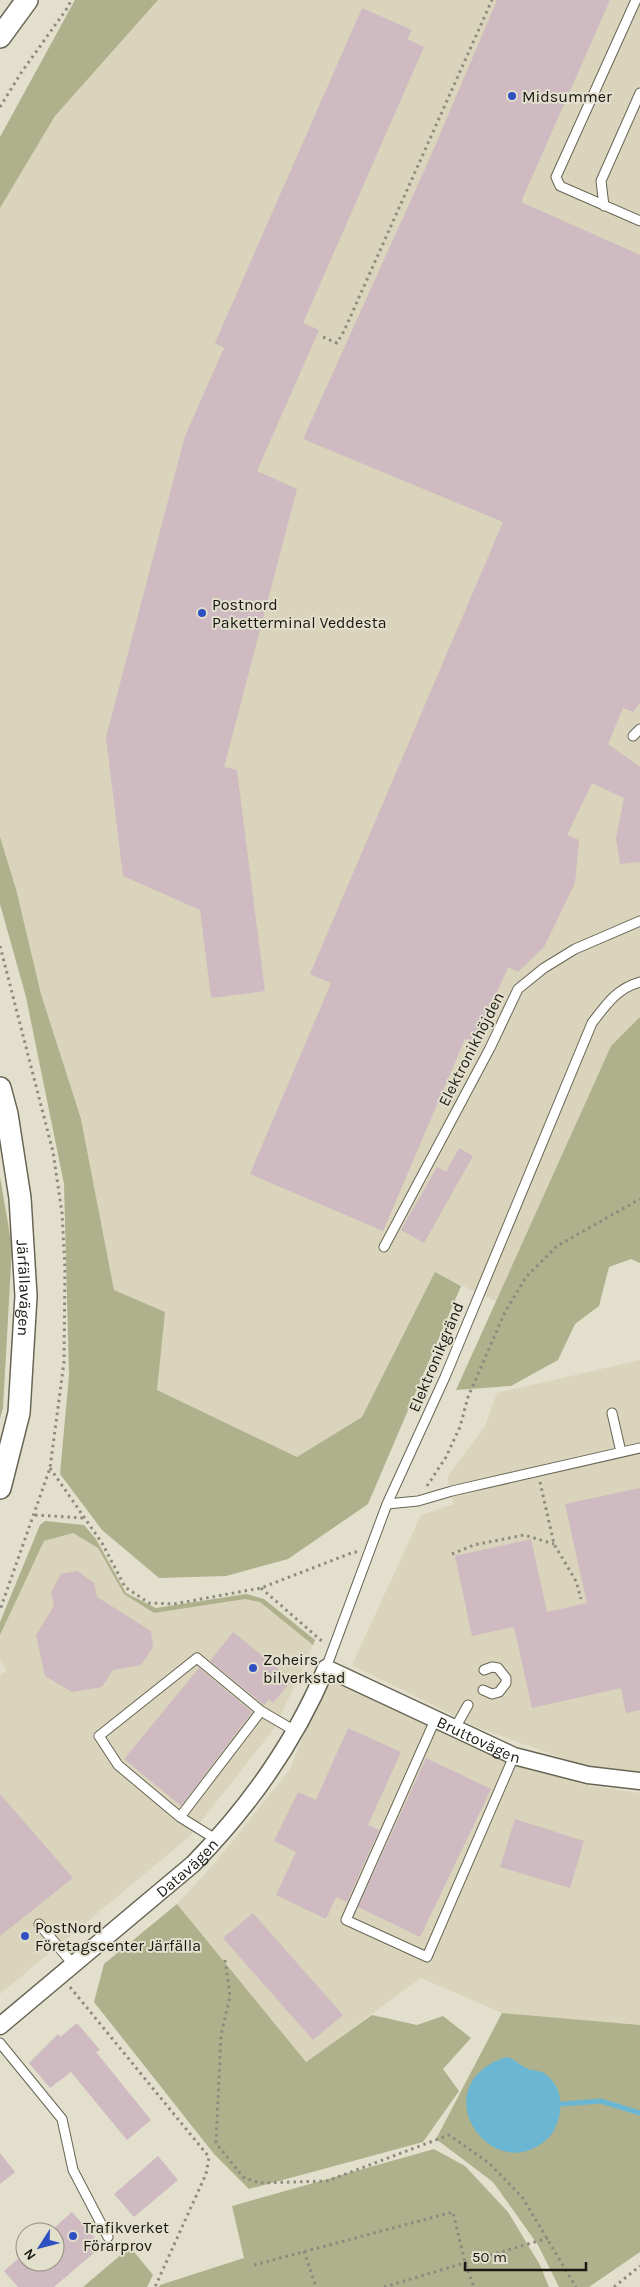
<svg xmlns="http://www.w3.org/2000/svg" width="640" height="2287" viewBox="0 0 640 2287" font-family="Karla,sans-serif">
  <rect width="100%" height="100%" fill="#e3dfcd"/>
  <path fill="#d9d4bb" d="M158,0h482v1017l-29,29 -115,255 -61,-28 -73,144 -65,40 -141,-67 9,-78 -51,-22 -33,-171 -40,-125 -25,-105 -16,-52v-629l55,-92z
    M640,1360v414l-55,-8 -106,-38 -127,-63 69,-150 33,-11 -7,-27 38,-51 12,-33z
    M73,1533l25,15 26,46 30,19 91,-14 15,3 53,43 -37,81 -87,111 -189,157v-318l7,-6 -7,-9v-26l44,-94z
    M329,1673l143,73 113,39 55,8v232l-138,-12 -81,-35 -115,84 -129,-158 36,-39 77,-96z"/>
  <path fill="#aeb18b" d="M75,0h83l-103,116 -55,92v-71z
    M0,837l16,52 25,105 40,125 33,171 51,22 -8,78 140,67 65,-40 73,-145 26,14 -93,218 -80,55 -62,17 -67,2 -57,-48 -42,-56 9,-99 -5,-191 -38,-187 -26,-93z
    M640,1017v246l-9,-4 -22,8 -10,39 -24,18 -17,36 -47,26 -55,4 155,-344z
    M0,1177l12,70 -9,161 -3,11z
    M45,1521l39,4 12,14 30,54 30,15 90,-14 18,5 51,41 -2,5 -53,-43 -15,-3 -91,14 -30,-19 -26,-46 -25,-15 -29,8 -44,94v-13l40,-97z
    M177,1904l129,158 66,-47 45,10 26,-9 28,22 -28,31 16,22 -36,51 -174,47 -35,-35 -120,-152 10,-38z
    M502,2013l138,12v227l-51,35h-30l-21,-42 -45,-63 -57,-43z
    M434,2149l31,17 43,46 32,53 9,22h-390l1,-2 84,-27 -12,-52z
    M130,2247l23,28 -6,12h-64z"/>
  <path fill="#6bb6d3" d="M506,2057c9,2 12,7 20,11 6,3 13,2 18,5 20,14 20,38 10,57 -4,8 -12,14 -20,18 -51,26 -108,-64 -28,-91z"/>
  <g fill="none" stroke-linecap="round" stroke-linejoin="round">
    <path stroke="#6bb6d3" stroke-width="5" d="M562,2104l39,-3 39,12"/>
  </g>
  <path fill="#cebac0" d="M497,0h113l-89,202 119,53v448l-7,9 -10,-4 -15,36 32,23v95l-20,2 -4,-26 8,-40 -32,-15 -25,52 12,5 -4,43 -31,64 -26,25 -10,-5 -32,74 -11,-2 -82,192 -133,-57 81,-191 -21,-9 193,-452 -200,-83 126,-279z
    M362,8l50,22 -5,9 17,8 -121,276 16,7 -62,141 40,18 -73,278 13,3 28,221 -54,7 -11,-88 -77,-34 -17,-139 79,-301 39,-88 -9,-5z
    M459,1148l14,8 -49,87 -23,-13 36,-63 9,5z
    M640,1488v222l-14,3 -5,-25 -89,20 -18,-81 -42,9 -17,-80 76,-17 16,73 40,-9 -22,-99z
    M77,1571l17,12 3,14 54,34 2,16 -12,18 -28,5 -11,17 -30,5 -27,-16 -9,-41 18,-29 -3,-14 10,-18z
    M233,1632l59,48 -19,23 -4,-4 -5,6 -54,-44z
    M199,1668l53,44 -71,94 -57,-47z
    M348,1728l53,24 -33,73 11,5 -32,72 -11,-5 -10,22 -50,-24 20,-43 -22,-11 24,-49 18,8z
    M426,1758l65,31 -71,148 -62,-30z
    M0,1794l73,84 -73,58z
    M515,1819l69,22 -14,47 -70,-21z
    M253,1913l90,102 -30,25 -90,-102z
    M77,2023l23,27 -4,2 55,68 -24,20 -56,-68 -21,16 -21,-25 29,-29 2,3z
    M0,2153l15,19 -15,12z
    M158,2156l20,24 -44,37 -20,-23z
    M72,2212l30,34 -48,41h-36l-14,-16 21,-18v9h30v-35z"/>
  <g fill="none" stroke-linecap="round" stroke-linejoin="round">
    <defs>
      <path id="service" d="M636,0l-80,177 4,9 80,35
        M604,206l-3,-25 39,-88
        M633,736l7,-7
        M384,1247l106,-199 28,-59 26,-21 31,-19 65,-28
        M612,1413l9,39
        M387,1504l31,-3 34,-10 188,-43
        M326,1668l61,-164 58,-127 147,-354c14,-18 25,-35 48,-41
        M483,1690l9,4 7,-2 7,-9v-5l-8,-10 -6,-1 -8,3
        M435,1720l-89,200 81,37 87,-201
        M455,1728l13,-23
        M180,1817l81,-106
        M217,1840l-37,-23 -62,-52 -19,-29 98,-78 64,53 34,20
        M39,1924l34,40
        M0,2043l62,76 11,51 35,67"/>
      <g id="minor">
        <path id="s1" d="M0,2026l193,-162c56,-57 102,-122 133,-196l188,88 74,19 52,6"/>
      </g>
      <g id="tertiary">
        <path d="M0,37l27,-37"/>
        <path id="s2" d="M0,1088l7,26 13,84 6,98 -7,117 -19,75"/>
      </g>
    </defs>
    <use href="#service" stroke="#686555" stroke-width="11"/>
    <use href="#minor" stroke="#686555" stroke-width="19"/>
    <use href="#tertiary" stroke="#686555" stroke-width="24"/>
    <path stroke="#8d8b7e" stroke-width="3" stroke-dasharray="2.5 4" stroke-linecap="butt" d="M0,107l21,-34 47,-66 3,-7
      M323,337l14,6 7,-12 148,-331
      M0,946l53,206 9,61 3,56 -1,93 -14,106 -50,142
      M50,1468l52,75 23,44 24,16 25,1 87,-16 93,-36h4
      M540,1482l14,62 22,37 5,18
      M427,1486l19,-29 14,-30 8,-30 37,-85 21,-35 31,-31 83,-47
      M35,1515l49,3
      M452,1554l22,-9 50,-10 30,9
      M261,1588l63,55
      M225,1960l5,36 -9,39 -5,108 27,34 16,6 68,-2 122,-46 40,28 33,34 54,90
      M70,1987l139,170 -3,17 -51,113
      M304,2251l12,36
      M254,2265l199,-53 12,51 9,24
      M384,2287l164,-49
      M614,2287l26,-21"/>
    <use href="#service" stroke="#fff" stroke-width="9"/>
    <use href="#minor" stroke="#fff" stroke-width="16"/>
    <use href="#tertiary" stroke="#fff" stroke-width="21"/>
  </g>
  <g fill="#2e50c0" stroke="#e3dfcd" stroke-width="2">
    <circle cx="512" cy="96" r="5"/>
    <circle cx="202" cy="613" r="5"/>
    <circle cx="253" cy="1668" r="5"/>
    <circle cx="25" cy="1936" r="5"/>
    <circle cx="73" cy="2236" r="5"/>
  </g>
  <g text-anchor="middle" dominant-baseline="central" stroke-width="4" stroke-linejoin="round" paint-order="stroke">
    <g font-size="16" fill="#191812" stroke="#e3dfcd" text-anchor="start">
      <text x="522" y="96">Midsummer</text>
      <text x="212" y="604">Postnord<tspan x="212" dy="18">Paketterminal Veddesta</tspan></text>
      <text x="263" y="1659">Zoheirs<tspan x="263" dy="18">bilverkstad</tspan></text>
      <text x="35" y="1927">PostNord<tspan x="35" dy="18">Företagscenter Järfälla</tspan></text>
      <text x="83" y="2227">Trafikverket<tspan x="83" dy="18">Förarprov</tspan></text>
    </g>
    <g font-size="16" fill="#191812" stroke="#e3dfcd">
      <text transform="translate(471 1049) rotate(-63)">Elektronikhöjden</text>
      <text stroke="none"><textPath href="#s2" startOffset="202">Järfällavägen</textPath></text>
      <text transform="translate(436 1357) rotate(-67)">Elektronikgränd</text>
      <text stroke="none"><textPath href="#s1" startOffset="659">Bruttovägen</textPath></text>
      <text stroke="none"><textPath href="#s1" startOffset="245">Datavägen</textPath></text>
    </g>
  </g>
  <g transform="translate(40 2247) rotate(234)"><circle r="24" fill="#e3dfcd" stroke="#928f82"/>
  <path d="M0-4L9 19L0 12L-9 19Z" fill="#2e50c0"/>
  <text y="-8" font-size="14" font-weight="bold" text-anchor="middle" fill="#191812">N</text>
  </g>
  <path d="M465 2262v8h121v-8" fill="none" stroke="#191812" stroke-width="2.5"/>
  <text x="472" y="2262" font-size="15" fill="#191812" stroke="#e3dfcd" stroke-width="4" paint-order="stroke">50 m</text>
</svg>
